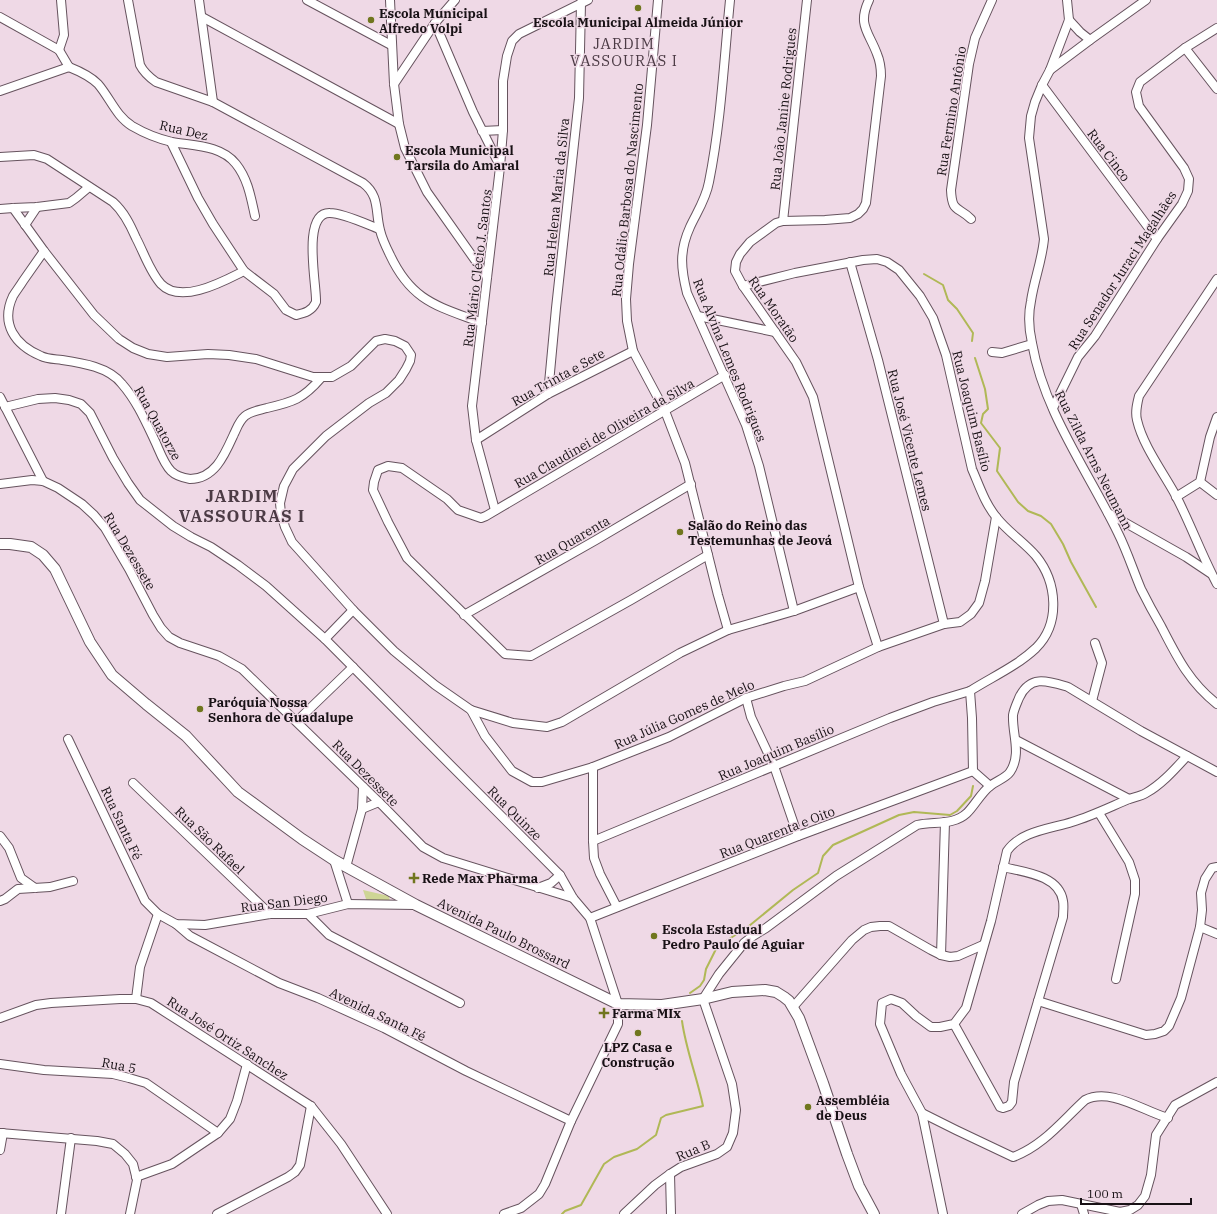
<svg xmlns="http://www.w3.org/2000/svg" width="1217" height="1214" font-family="'IBM Plex Serif',serif">
<rect width="100%" height="100%" fill="#efd9e6"/>
<!-- green -->
<polygon fill="#ced595" points="363,890 389,896 390,902 367,902"/>
<g fill="none" stroke-linecap="round" stroke-linejoin="round">
<!-- stream -->
<g stroke="#b0b856" stroke-width="2">
<polyline points="924,274 943,285 948,300 957,309 973,333 972,341"/>
<polyline points="975,358 985,389 988,409 983,414 981,423 1000,448 997,471 1018,502 1028,511 1041,516 1051,524 1063,544 1071,562 1096,607"/>
<polyline points="690,993 700,986 704,980 706,969 717,947 749,926 793,890 818,873 823,856 833,845 899,815 914,812 950,815 957,811 971,796 973,786"/>
<path d="M562,1214l3,-3 16,-6 23,-41 10,-7 23,-8 19,-14 5,-17 5,-3 37,-9c-6,-29 -17,-56 -21,-85"/>
</g>
<defs>
<g id="minor">
<path d="M128,0l12,65c4,8 9,12 16,17l57,20 150,81c17,13 12,28 17,47 2,9 6,17 10,25 22,47 48,51 92,68"/>
<polyline points="199,0 213,102"/>
<polyline points="307,0 391,45"/>
<polyline points="390,0 394,84 399,124 405,148 427,192 487,277"/>
<polyline points="658,0 647,125 629,264 626,299 627,321 633,351 665,411 685,463 718,595 728,630"/>
<path d="M730,0c-6,61 -9,122 -21,182 -3,17 -12,30 -19,45 -11,24 -9,42 -3,66l59,132 13,41 35,145"/>
<path d="M869,0c-12,25 0,32 8,54 3,7 4,15 4,22l-15,127 -3,6 -5,5 -8,4 -25,2 -42,1 -7,2 -26,19 -10,12 -4,8 -1,9 8,15 53,76 17,35 46,190 19,60"/>
<path d="M1067,0l2,20 -19,50 -8,15 -7,17 -4,14 -2,22 15,101c-2,22 -10,41 -13,62 -3,14 -2,29 1,42 12,69 56,128 86,190 9,18 15,37 23,56 6,12 13,25 20,37 16,31 28,56 56,78"/>
<polyline points="0,17 59,50 69,67"/>
<polyline points="202,17 399,124"/>
<polyline points="1069,20 1080,32 1090,40"/>
<polyline points="435,23 473,112 500,166"/>
<polyline points="1185,48 1217,89"/>
<polyline points="59,50 64,35 61,0"/>
<path d="M69,67c10,4 21,9 29,17 12,14 18,32 34,42 12,7 27,13 40,16 22,4 49,3 64,22 12,15 15,34 19,52"/>
<polyline points="1050,70 1090,40 1146,0"/>
<polyline points="394,84 435,23 455,0"/>
<polyline points="1042,85 1157,239"/>
<polyline points="0,91 69,67"/>
<polyline points="482,131 503,130"/>
<path d="M171,142l27,56 15,26 31,47 30,23 12,16 10,5c9,-2 16,-4 20,-13 1,-16 -15,-90 14,-89 13,0 36,11 49,16"/>
<path d="M0,157l34,-2 13,4 66,43c11,10 17,22 23,36 8,15 14,34 25,46 20,21 63,-3 83,-13"/>
<polyline points="13,208 44,251 94,315 119,339 133,348 148,354 167,357 208,354 229,355 256,359 313,377 332,377 351,366 376,341 385,339 395,341 405,346 411,355 410,361 406,369 399,380 386,393 369,403 326,436 293,469 284,486 280,503 281,514 285,527 292,542 353,610 394,651 435,685 471,710 485,736 512,771 532,782 542,782 593,767 669,737 746,698 784,686 805,681 878,647 944,624 960,622 971,614 979,603 985,581 996,517"/>
<polyline points="0,209 13,208 37,207 69,203 76,198 89,187"/>
<path d="M971,219c-13,-13 -19,-6 -20,-29l18,-126 6,-26 17,-38"/>
<polyline points="783,221 807,0"/>
<polyline points="25,225 37,207"/>
<path d="M44,251c-7,10 -14,20 -21,30 -3,5 -7,10 -10,15 -13,28 2,49 28,60 6,3 14,3 21,4 20,3 47,7 60,24 14,16 23,36 32,55 5,10 9,24 17,32 5,5 13,7 19,8 25,0 35,-25 44,-45 3,-6 5,-13 11,-18 6,-5 15,-6 22,-8 26,-6 36,-9 54,-30"/>
<polyline points="850,262 878,360 944,624"/>
<path d="M1217,279l-78,117c-2,8 -4,16 -2,24 6,26 26,52 39,76 15,29 26,60 41,88"/>
<path d="M743,286l52,-13 68,-13 14,-1 10,3 12,8 21,26 13,22 13,37 26,114c7,16 13,35 25,49 11,14 27,24 39,38 21,26 25,67 0,92 -19,18 -44,29 -66,43l2,27 1,53"/>
<polyline points="698,316 775,332"/>
<polyline points="992,352 1002,353 1032,344"/>
<polyline points="548,394 556,308 579,98 581,3"/>
<polyline points="0,397 43,481"/>
<polyline points="5,407 38,399 55,398 69,400 81,404 90,413 113,458 128,483 140,500 173,526 191,537 211,547 238,565 266,586 325,639 560,875 573,898 590,918 618,1004 618,1024 571,1121 545,1184 539,1194 521,1208 504,1214"/>
<polyline points="1053,408 1078,357 1095,336 1157,239 1182,204 1188,191 1189,179 1184,168 1139,106 1136,92 1140,82 1185,48 1217,28"/>
<polyline points="476,440 548,394 633,351"/>
<polyline points="1200,482 1217,495"/>
<polyline points="0,484 32,480 43,481 58,488 82,504 94,515 105,528 129,569 153,615 161,628 169,637 180,643 219,656 242,669 384,807 423,847 443,858 573,898"/>
<polyline points="1176,497 1200,482 1210,437 1217,417"/>
<polyline points="495,510 476,440 472,406 500,167 503,130 503,81 507,56 512,41 519,34 588,0"/>
<polyline points="1108,513 1186,557 1210,573"/>
<polyline points="708,555 631,600 531,656 505,654 407,558 388,522 373,490 374,482 378,470 388,466 402,468 447,499 458,510 481,518 486,516 725,375"/>
<polyline points="464,615 596,540 691,484"/>
<polyline points="325,639 353,610"/>
<polyline points="746,698 751,717 774,766 798,836"/>
<polyline points="1092,701 1102,663 1095,643"/>
<polyline points="471,710 513,723 547,727 562,722 680,653 728,630 794,611 859,587"/>
<polyline points="297,721 353,667"/>
<polyline points="68,739 145,901 158,914 176,924 205,925 270,914 308,914 348,904 415,905"/>
<polyline points="1016,740 1129,799"/>
<polyline points="593,767 593,841 594,858 600,874 617,907"/>
<polyline points="973,771 990,786"/>
<polyline points="133,783 270,914"/>
<polyline points="362,809 379,802"/>
<polyline points="1099,813 1129,862 1135,880 1135,894 1116,979"/>
<polyline points="0,836 9,848 21,878 35,888"/>
<polyline points="593,841 890,718 933,702 970,691"/>
<polyline points="334,860 348,904"/>
<polyline points="346,867 362,809 363,787"/>
<polyline points="538,888 551,883 560,875"/>
<polyline points="0,901 5,899 18,889 50,887 73,881"/>
<polyline points="308,914 329,935 460,1003"/>
<polyline points="590,918 798,836 973,771"/>
<polyline points="176,924 190,936 279,983 318,998 384,1028 466,1071 571,1121"/>
<polyline points="1200,927 1217,934"/>
<polyline points="941,955 945,822"/>
<polyline points="136,999 140,967 158,914"/>
<polyline points="1038,1001 1146,1035 1155,1034 1164,1031 1169,1026 1181,998 1200,927 1202,910 1201,893 1205,879 1212,868 1217,867"/>
<polyline points="793,1007 852,940 864,930 871,927 880,926 889,926 931,950 941,955 950,957 958,956 983,945"/>
<polyline points="0,1018 36,1005 51,1003 120,999 136,999 151,1003 311,1106 341,1144 387,1214"/>
<path d="M954,1024l46,83 3,1 6,-2 3,-4 2,-20 49,-165c0,-5 1,-11 0,-16 -4,-26 -39,-29 -60,-34"/>
<polyline points="0,1064 44,1070 113,1074 129,1078 146,1083 218,1133"/>
<path d="M922,1113l34,17 57,27c30,-11 49,-36 72,-57 25,-13 58,11 83,18"/>
<polyline points="0,1133 97,1141 113,1144 125,1154 133,1164 137,1180 130,1214"/>
<polyline points="0,1150 3,1133"/>
<polyline points="670,1174 671,1214"/>
<polyline points="136,1177 172,1164 218,1133 230,1119 237,1101 247,1064"/>
<polyline points="1081,1204 1084,1214"/>
<polyline points="61,1214 71,1138"/>
<polyline points="217,1214 288,1177 295,1172 300,1165 311,1106"/>
<path d="M624,1214l31,-29 15,-11 11,-7 36,-13 10,-7 6,-14 3,-23 -4,-26 -29,-85 16,-25 25,-31 9,-7 13,-8 70,-52 81,-51c17,-4 36,1 50,-12 8,-8 14,-20 23,-27 6,-5 16,-8 20,-14 12,-18 2,-38 3,-57 1,-6 4,-12 6,-17 11,-24 29,-17 49,-11l73,44 76,41"/>
<path d="M943,1214l-21,-101 -21,-39 -21,-50 2,-21 9,-4 11,4 14,13 15,11h9l14,-3 12,-16 25,-87 16,-70c14,-20 43,-22 65,-29 20,-6 38,-15 57,-23 6,-2 12,-3 17,-6 16,-9 29,-24 41,-37"/>
<polyline points="1022,1214 1038,1205 1048,1201 1062,1200 1120,1212 1130,1210 1138,1205 1145,1196 1151,1175 1156,1135 1175,1105 1217,1082"/>
</g>
<polyline id="major" points="0,544 10,544 31,547 43,555 55,569 90,642 112,675 146,704 186,736 238,792 302,839 334,860 416,905 618,1004 662,1005 703,999 732,992 765,990 776,992 784,997 789,1001 799,1018 823,1083 847,1154 859,1186 874,1214"/>
</defs>
<!-- minor casing -->
<use href="#minor" stroke="#66535e" stroke-width="10"/>
<!-- major casing -->
<use href="#major" stroke="#66535e" stroke-width="12"/>
<!-- minor -->
<use href="#minor" stroke="#fff" stroke-width="8"/>
<!-- major -->
<use href="#major" stroke="#fff" stroke-width="10"/>
</g>
<!-- markers -->
<g fill="#70761e" stroke="#efd9e6" stroke-width="1.5">
<circle cx="638" cy="8" r="4"/>
<circle cx="371" cy="20" r="4"/>
<circle cx="397" cy="157" r="4"/>
<circle cx="680" cy="532" r="4"/>
<circle cx="200" cy="709" r="4"/>
<path d="M412 872h4v4h4v4h-4v4h-4v-4h-4v-4h4z"/>
<circle cx="654" cy="936" r="4"/>
<path d="M602 1007h4v4h4v4h-4v4h-4v-4h-4v-4h4z"/>
<circle cx="638" cy="1033" r="4"/>
<circle cx="808" cy="1107" r="4"/>
</g>
<g text-anchor="middle" stroke-width="3" stroke-linejoin="round" paint-order="stroke">
<!-- poi labels -->
<g font-size="13" font-weight="bold" fill="#181115" stroke="#efd9e6" text-anchor="start">
<text x="379" y="18">Escola Municipal<tspan x="379" dy="15">Alfredo Volpi</tspan></text>
<text x="638" y="27" text-anchor="middle">Escola Municipal Almeida Júnior</text>
<text x="405" y="155">Escola Municipal<tspan x="405" dy="15">Tarsila do Amaral</tspan></text>
<text x="688" y="530">Salão do Reino das<tspan x="688" dy="15">Testemunhas de Jeová</tspan></text>
<text x="208" y="707">Paróquia Nossa<tspan x="208" dy="15">Senhora de Guadalupe</tspan></text>
<text x="422" y="883">Rede Max Pharma</text>
<text x="662" y="934">Escola Estadual<tspan x="662" dy="15">Pedro Paulo de Aguiar</tspan></text>
<text x="612" y="1018">Farma MIx</text>
<text x="638" y="1052" text-anchor="middle">LPZ Casa e<tspan x="638" dy="15">Construção</tspan></text>
<text x="816" y="1105">Assembléia<tspan x="816" dy="15">de Deus</tspan></text>
</g>
<!-- street labels -->
<g font-size="13" fill="#181115" stroke="#efd9e6">
<text transform="translate(783 109) rotate(-84)" y="5">Rua João Janine Rodrigues</text>
<text transform="translate(951 111) rotate(-81)" y="5">Rua Fermino Antônio</text>
<text transform="translate(184 130) rotate(13)" y="5">Rua Dez</text>
<text transform="translate(1109 155) rotate(53)" y="5">Rua Cinco</text>
<text transform="translate(627 190) rotate(-84)" y="5">Rua Odálio Barbosa do Nascimento</text>
<text transform="translate(556 197) rotate(-84)" y="5">Rua Helena Maria da Silva</text>
<text transform="translate(477 268) rotate(-83)" y="5">Rua Mário Clécio J. Santos</text>
<text transform="translate(1122 270) rotate(-57)" y="5">Rua Senador Juraci Magalhães</text>
<text transform="translate(774 309) rotate(55)" y="5">Rua Moratão</text>
<text transform="translate(730 360) rotate(68)" y="5">Rua Alvina Lemes Rodrigues</text>
<text transform="translate(558 377) rotate(-29)" y="5">Rua Trinta e Sete</text>
<text transform="translate(972 411) rotate(76)" y="5">Rua Joaquim Basílio</text>
<text transform="translate(158 423) rotate(61)" y="5">Rua Quatorze</text>
<text transform="translate(604 433) rotate(-30)" y="5">Rua Claudinei de Oliveira da Silva</text>
<text transform="translate(910 440) rotate(76)" y="5">Rua José Vicente Lemes</text>
<text transform="translate(1094 460) rotate(63)" y="5">Rua Zilda Arns Neumann</text>
<text transform="translate(572 540) rotate(-30)" y="5">Rua Quarenta</text>
<text transform="translate(130 551) rotate(59)" y="5">Rua Dezessete</text>
<text transform="translate(684 714) rotate(-24)" y="5">Rua Júlia Gomes de Melo</text>
<text transform="translate(776 752) rotate(-23)" y="5">Rua Joaquim Basílio</text>
<text transform="translate(366 773) rotate(45)" y="5">Rua Dezessete</text>
<text transform="translate(515 813) rotate(45)" y="5">Rua Quinze</text>
<text transform="translate(122 823) rotate(65)" y="5">Rua Santa Fé</text>
<text transform="translate(777 832) rotate(-21)" y="5">Rua Quarenta e Oito</text>
<text transform="translate(210 840) rotate(44)" y="5">Rua São Rafael</text>
<text transform="translate(284 902) rotate(-7)" y="5">Rua San Diego</text>
<text transform="translate(504 933) rotate(26)" y="5">Avenida Paulo Brossard</text>
<text transform="translate(378 1014) rotate(26)" y="5">Avenida Santa Fé</text>
<text transform="translate(228 1038) rotate(33)" y="5">Rua José Ortiz Sanchez</text>
<text transform="translate(119 1065) rotate(11)" y="5">Rua 5</text>
<text transform="translate(693 1150) rotate(-23)" y="5">Rua B</text>
</g>
<!-- quarter labels -->
<g font-size="15" letter-spacing="1" fill="#4c3b45" stroke="#efd9e6">
<text x="624" y="49">JARDIM<tspan x="624" dy="17">VASSOURAS I</tspan></text>
</g>
<!-- district labels -->
<g font-size="17" font-weight="bold" letter-spacing="1" fill="#4c3b45" stroke="#efd9e6">
<text x="242" y="502">JARDIM<tspan x="242" dy="20">VASSOURAS I</tspan></text>
</g>
</g>
<!-- scale -->
<path d="M1081 1198v6h110v-6" fill="none" stroke="#181115" stroke-width="2"/>
<text x="1087" y="1198" font-size="12" fill="#181115" stroke="#efd9e6" stroke-width="3" paint-order="stroke">100 m</text>
</svg>
